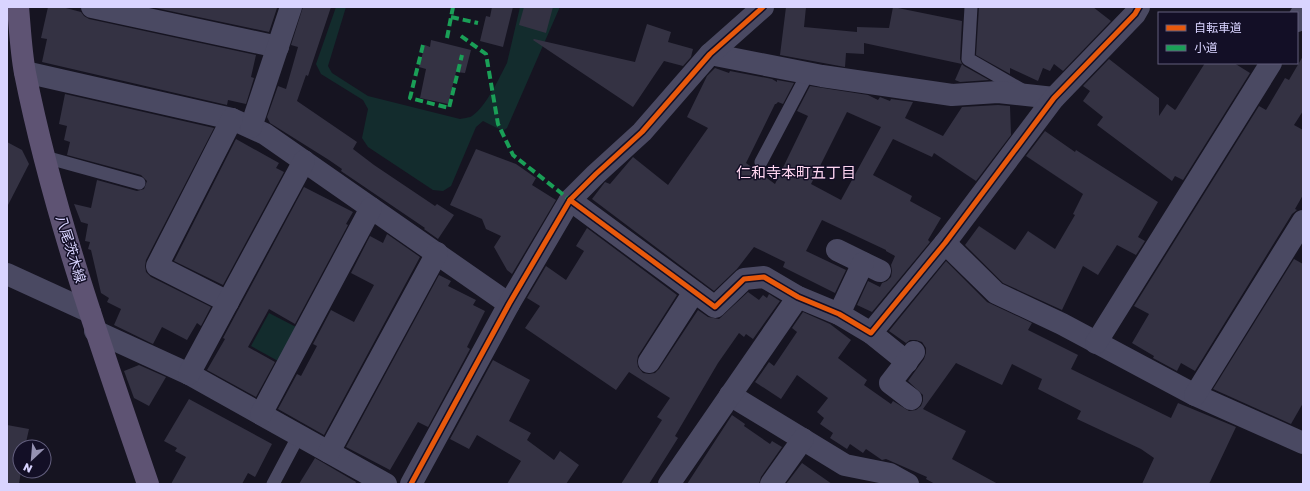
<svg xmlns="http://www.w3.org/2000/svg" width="1310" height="491" font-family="'Golos Text','Noto Sans JP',sans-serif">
<rect width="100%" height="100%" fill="#161421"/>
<!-- green -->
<g fill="#132c2d">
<path d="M336,7h10l-18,59 4,7 36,23 92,23c3,-1 9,-1 12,-3 14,-9 27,-38 35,-53l13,-56h39v2l-52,119 -4,3 -20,-10 -7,6 -25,59 -8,5 -10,-1 -65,-43 -6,-9 6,-29 -5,-9 -42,-26 -5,-10z"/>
<polygon points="269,313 296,327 278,361 251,346"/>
</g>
<!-- building -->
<g fill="#343243" fill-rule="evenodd">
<polygon points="48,7 62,7 81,12 84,16 89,19 256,55 251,77 254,78 246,104 228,100 227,105 42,62 47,39 41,38"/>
<polygon points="151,7 272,7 277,8 269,32"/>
<polygon points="303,7 331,7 308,76 306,75 297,101 357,142 353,149 374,165 435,206 437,204 454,215 438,239 424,229 425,228 341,171 342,169 329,160 270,123 267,117 278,86 286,89 298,47 291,45"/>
<polygon points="492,7 513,7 503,47 480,41 486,16 490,17"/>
<polygon points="524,7 553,7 546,33 519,25"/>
<polygon points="786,7 806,7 804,27 857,32 857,27 889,28 893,7 962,21 960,59 962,64 864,43 864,54 846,53 845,67 780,55"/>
<polygon points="979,7 1093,7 1111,21 1063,71 1054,64 1050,71 1043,68 1038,81 1010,68 1010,74 976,55"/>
<polygon points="647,24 671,32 668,42 693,49 691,57 683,66 664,61 633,107 533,40 534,39 635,62"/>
<polygon points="431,40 471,50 465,73 456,72 448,104 420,98 426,69 419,67 425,45 430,47"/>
<polygon points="1303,56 1303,111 1294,125 1303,130 1303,195 1295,209 1297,210 1292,214 1195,371 1181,363 1177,371 1153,358 1154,356 1132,343 1149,314 1134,306 1259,106 1266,110 1285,78 1289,80"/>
<polygon points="1109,59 1159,98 1159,116 1167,104 1175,110 1176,109 1205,63 1234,63 1250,73 1183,180 1175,176 1172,181 1097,125 1103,117 1083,101 1090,91 1083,86"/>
<polygon points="962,64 964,66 989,80 960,82 955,80"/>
<path d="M715,68l14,5 1,-2 42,8 5,3v-2l17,3 -11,21 -5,-2 -2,2h-1l-29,59 29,21 33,-68 -11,-5 13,-25 58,9 10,5 2,-3 10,4 1,-2 22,3 -8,16 38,18 19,-29 36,-2 12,1 1,29 -35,46 -42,-28 -2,4 -39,-18 -20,36 39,21 -2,5 31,17 -13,22 2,2 -58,70 -15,-7 11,-24 12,6 2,-4 5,-2 4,-4 1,-6 -1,-6 4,-9 -9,-5v-1l-64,-30 -16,31 40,19 -11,23 -52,-26 2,-5 -31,-15 -17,22 -23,22 -122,-92 13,-17 5,2 23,-27 35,28 40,-57 -21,-11 20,-41zM847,112l34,15 -40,73 -30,-16z"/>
<polygon points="65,94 214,128 146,260 145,266 146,272 151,277 211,307 201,326 197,323 187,340 162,327 153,344 114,325 121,309 107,302 109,298 101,293 91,250 88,249 90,242 85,241 88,224 81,222 74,204 91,208 97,180 137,191 144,189 147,181 141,175 67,155 70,142 64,140 67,126 59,124"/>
<polygon points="1045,131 1075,152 1076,150 1158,202 1138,237 1145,241 1136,255 1117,245 1098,275 1083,266 1062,310 1003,283 965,245 979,226 1015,250 1028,231 1055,249 1075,215 1073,214 1083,194 1026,156"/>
<polygon points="236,139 279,163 276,168 284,172 223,285 174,261"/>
<polygon points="7,142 22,150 29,164 7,207"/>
<polygon points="476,149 516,164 536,178 532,185 556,200 512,274 507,270 494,247 501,236 486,229 482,219 450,205"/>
<polygon points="304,187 353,212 346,224 348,225 295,324 269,309 248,347 275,362 256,397 207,370 225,339 223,338"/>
<polygon points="587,228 677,295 638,356 637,361 638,367 643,373 649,374 655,373 659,369 698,310 708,317 719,319 748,292 759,300 763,295 767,298 769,294 780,301 753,339 746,334 744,337 739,333 718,363 675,436 678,438 649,484 621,484 662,420 657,417 670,398 629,372 616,390 525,328 540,306 527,298 546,266 566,280 584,251 576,246"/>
<polygon points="387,234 420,257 324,435 278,409 297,374 301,376 317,346 313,344 331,310 354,322 374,285 351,273 370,236 383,243"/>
<polygon points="1294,259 1303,264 1303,403 1291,424 1213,389"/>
<polygon points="946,261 987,302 1032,323 1028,330 1078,355 1071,369 1171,418 1178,403 1236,427 1209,484 1142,484 1154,458 1141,449 1077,419 1081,411 1038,389 1042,379 1012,364 1002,385 956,363 923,409 966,431 952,459 998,484 935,484 926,479 927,477 886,459 882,460 866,449 863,453 850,444 847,449 830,438 833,433 820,424 824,418 817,412 828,398 797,375 781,399 755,382 769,362 774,366 797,332 792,328 803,312 830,324 851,340 838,358 867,380 864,385 891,404 893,401 909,411 916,410 921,406 923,401 923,395 908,381 924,359 926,353 926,348 922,342 916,340 910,340 906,343 889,331"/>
<polygon points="439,275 451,281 448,286 476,300 473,305 485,311 467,347 470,349 428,427 418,422 390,470 346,447"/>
<polygon points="493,360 530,380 509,421 531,433 527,440 554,460 560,451 579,465 566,484 507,484 521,461 477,435 469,449 450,439"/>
<polygon points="139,365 166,377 149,406 134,398 124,371"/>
<polygon points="189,399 272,444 255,477 248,473 242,484 171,484 186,457 175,451 177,448 164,441"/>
<polygon points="732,415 745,424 744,426 770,444 772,441 782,447 761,477 759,484 687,484"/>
<polygon points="7,425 29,429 25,447 20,447 21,471 19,484 7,484"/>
<polygon points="315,458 356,482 355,484 299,484"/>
<polygon points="802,463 832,484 786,484"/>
</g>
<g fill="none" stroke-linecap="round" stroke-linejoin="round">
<!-- lane -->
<g stroke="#4a4962" stroke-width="13">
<polyline points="971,7 968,59 1022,90"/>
<polyline points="45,157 139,183"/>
<polyline points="761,162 808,73"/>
<polyline points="273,484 299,435"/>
</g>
<!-- street -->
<g stroke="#4a4962" stroke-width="22">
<polyline points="92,7 278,47"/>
<polyline points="1297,21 1303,11"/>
<polyline points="710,54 822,76 952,95 998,92 1054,98"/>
<polyline points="25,72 232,119 265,134 509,304"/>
<polyline points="251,127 291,7"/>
<polyline points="570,200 715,307 744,279 764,277 798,297 839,314 871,333 945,243 1054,98 1135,14 1139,7"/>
<polyline points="945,243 996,293 1062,324 1195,395 1303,443"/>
<polyline points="837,250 880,271"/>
<polyline points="7,274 90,312"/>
<polyline points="228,302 157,266 232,119"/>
<polyline points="839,314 863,263"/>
<polyline points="95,331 189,374 386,484"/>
<polyline points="871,333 907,362"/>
<polyline points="1096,343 1271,63"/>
<polyline points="649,362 694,292"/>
<polyline points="189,374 304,161"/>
<polyline points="730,395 845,465 890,474 908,484"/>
<polyline points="1195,395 1303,221"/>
<polyline points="911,399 890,383 914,352"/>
<polyline points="261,414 371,208"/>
<polyline points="329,452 437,253"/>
<polyline points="411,484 509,304 570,200 596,174 642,132 710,54 763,7"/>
<polyline points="669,484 798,297"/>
<polyline points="771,484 803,439"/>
</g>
<!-- primary -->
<path stroke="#5e5373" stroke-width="22" d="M18,7c2,22 3,45 7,66 28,140 77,276 123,411"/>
<!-- quiet -->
<g stroke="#1a9f57" stroke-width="4" stroke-dasharray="8 4" stroke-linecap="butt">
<polyline points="451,17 478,23"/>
<polyline points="461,36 486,54 498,124 513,155 570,200"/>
<polyline points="447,38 453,7"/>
<polyline points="423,45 410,98 449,108 462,55"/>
</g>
<defs>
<g id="cycleway">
<polyline points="570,200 715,307 744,279 764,277 798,297 839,314 871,333 945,243 1054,98 1135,14 1139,7"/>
<polyline points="411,484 509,304 570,200 596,174 642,132 710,54 763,7"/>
</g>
</defs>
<!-- cycleway casing -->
<use href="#cycleway" stroke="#130f26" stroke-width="8"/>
<!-- cycleway -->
<use href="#cycleway" stroke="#e8590c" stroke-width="5"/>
</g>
<g text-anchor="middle" stroke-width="3" stroke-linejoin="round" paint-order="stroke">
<!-- street labels -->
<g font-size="14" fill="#d9d4ff" stroke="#130f26">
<text transform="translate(71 249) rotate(73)" y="5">八尾茨木線</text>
</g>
<!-- neighbourhood labels -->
<g font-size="15" fill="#ffd6f0" stroke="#130f26">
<text x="796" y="178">仁和寺本町五丁目</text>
</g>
</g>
<!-- border -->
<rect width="1310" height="491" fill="none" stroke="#d9d4ff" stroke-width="16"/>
<!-- legend -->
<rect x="1158" y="12" width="140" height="52" fill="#130f26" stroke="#625e7d"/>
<rect x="1166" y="25" width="20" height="6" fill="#e8590c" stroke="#625e7d"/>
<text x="1194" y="32" font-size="12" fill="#d9d4ff">自転車道</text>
<rect x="1166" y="45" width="20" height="6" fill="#1a9f57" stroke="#625e7d"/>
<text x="1194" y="52" font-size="12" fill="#d9d4ff">小道</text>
<!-- north arrow -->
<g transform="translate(32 459) rotate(206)"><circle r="19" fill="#130f26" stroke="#625e7d"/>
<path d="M0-3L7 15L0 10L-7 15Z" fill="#9591b1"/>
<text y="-6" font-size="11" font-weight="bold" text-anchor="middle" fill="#d9d4ff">N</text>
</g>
</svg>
